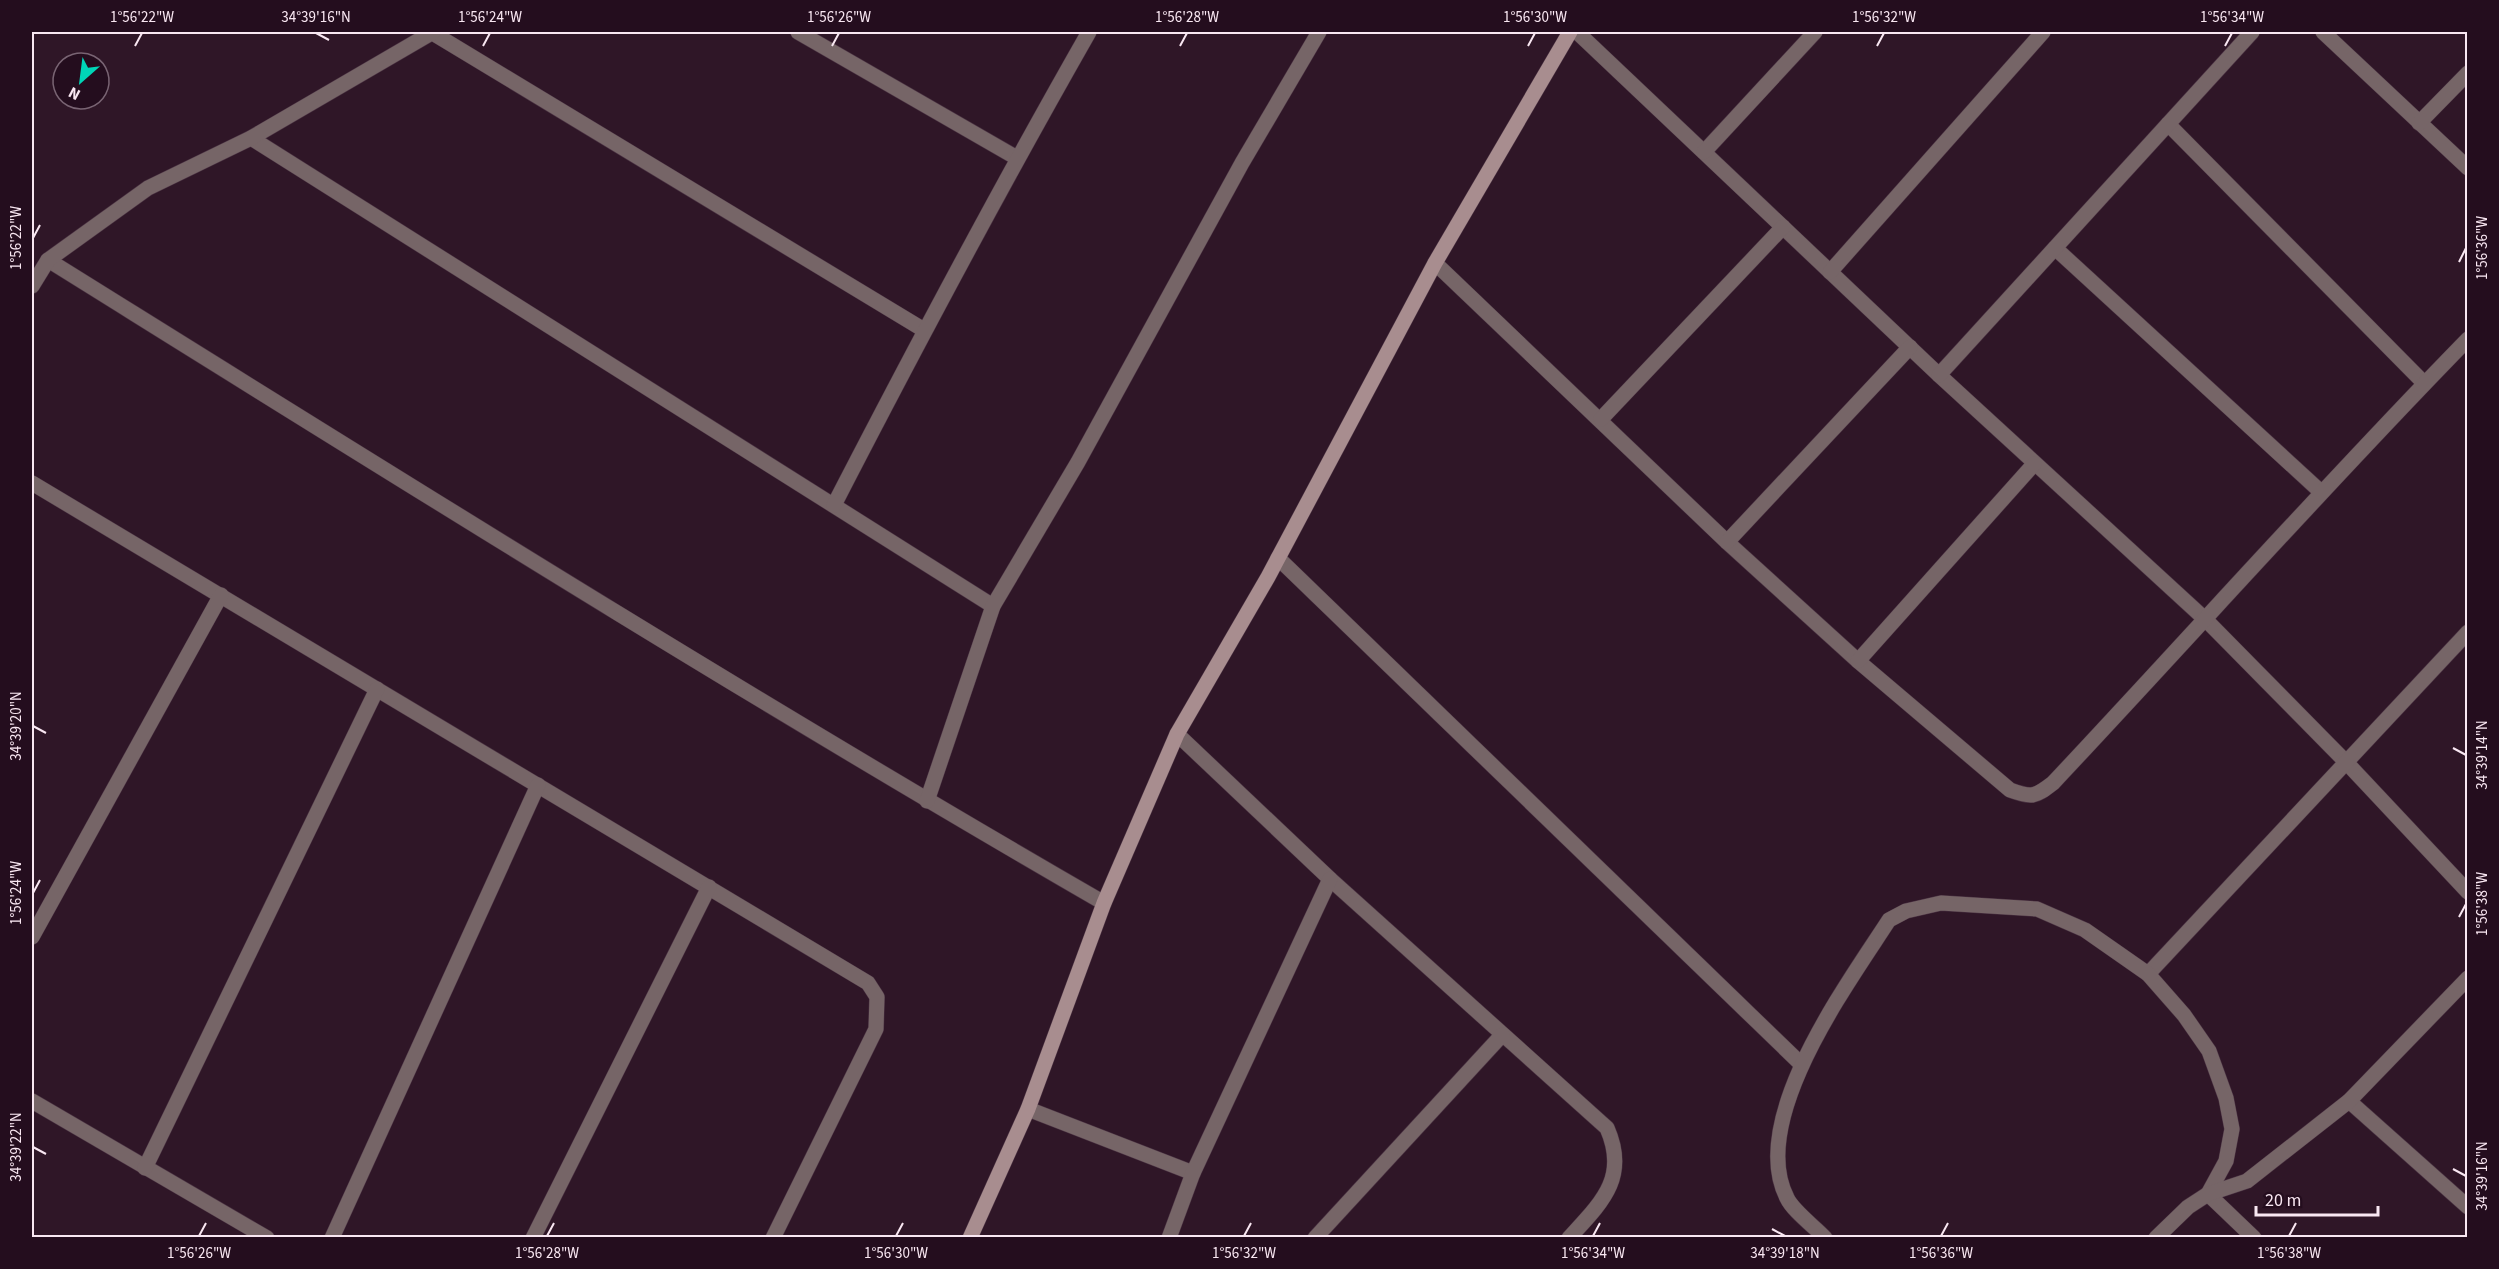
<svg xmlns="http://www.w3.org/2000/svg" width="2499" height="1269" font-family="'Source Sans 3',sans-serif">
<rect width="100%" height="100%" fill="#2f1627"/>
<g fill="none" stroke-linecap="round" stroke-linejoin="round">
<defs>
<g id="street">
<polyline points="431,32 924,330"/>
<polyline points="798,32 1017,158"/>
<polyline points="1577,32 1939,375 2206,620 2346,762 2468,892"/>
<polyline points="2323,32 2468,168"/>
<polyline points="2419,123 2468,73"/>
<polyline points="2168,124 2424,383"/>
<polyline points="251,138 993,606"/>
<polyline points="1704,152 1815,32"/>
<polyline points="2055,248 2321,492"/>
<path d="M48,260c350,218 699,437 1056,643"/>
<path d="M1435,263l292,279 131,119 152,129c22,8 25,7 43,-7 139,-148 273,-299 415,-444"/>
<polyline points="1830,272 2043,32"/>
<polyline points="32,286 48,260 148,188 251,138 433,32"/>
<polyline points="1939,375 2252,32"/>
<polyline points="1601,419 1783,227"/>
<polyline points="32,483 868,983 877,997 876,1029 773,1238"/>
<path d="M834,505c82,-159 166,-317 255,-473"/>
<polyline points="1727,542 1910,347"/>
<polyline points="1278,558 1801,1064"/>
<polyline points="1858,661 2034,464"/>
<path d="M1177,734l153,145 277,249c22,50 -6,75 -38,110"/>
<polyline points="927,801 993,606 1078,462 1242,163 1319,32"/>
<polyline points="32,937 221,595"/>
<polyline points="2148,974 2468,632"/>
<polyline points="32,1101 267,1238"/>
<polyline points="2349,1101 2468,1207"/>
<polyline points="1028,1109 1193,1173"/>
<polyline points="145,1168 377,689"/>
<polyline points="332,1238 538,785"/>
<polyline points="533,1238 709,887"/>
<polyline points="1169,1238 1193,1173 1330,879"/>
<polyline points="1315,1238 1502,1035"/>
<path d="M1825,1238c-10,-11 -32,-27 -38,-40 -40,-78 60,-213 102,-278l17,-9 35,-8 96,6 48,21 63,44 36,41 25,36 17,47 6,31 -6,32 -18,33 46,44"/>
<polyline points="2156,1238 2188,1207 2208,1194 2247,1181 2349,1101 2468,978"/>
</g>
<polyline id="secondary" points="970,1238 1028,1109 1104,903 1177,734 1268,577 1435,263 1570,32"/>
</defs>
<!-- street casing -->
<use href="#street" stroke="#4b3343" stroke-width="16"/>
<!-- secondary casing -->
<use href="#secondary" stroke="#4b3343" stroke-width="16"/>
<!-- street -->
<use href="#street" stroke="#766567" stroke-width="15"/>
<!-- secondary -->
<use href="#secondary" stroke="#a88d8f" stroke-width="15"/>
</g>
<!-- ticks -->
<path fill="none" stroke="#f9e7f2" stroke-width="2" d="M316,33l13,7M135,46l7,-13M483,46l7,-13M832,46l7,-13M1180,46l7,-13M1528,46l7,-13M1877,46l7,-13M2225,46l7,-13M33,238l7,-13M2459,262l7,-14M33,726l13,7M2453,748l13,7M33,893l7,-13M2459,917l7,-13M33,1147l13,7M2453,1169l13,7M1772,1229l13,7M199,1236l7,-13M547,1236l7,-13M896,1236l7,-13M1244,1236l7,-13M1593,1236l7,-13M1941,1236l7,-13M2289,1236l7,-13"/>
<!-- border -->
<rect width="2499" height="1269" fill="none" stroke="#240d1e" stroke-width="66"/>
<!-- north arrow -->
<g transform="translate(81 81) rotate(208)"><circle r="28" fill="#240d1e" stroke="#796473" stroke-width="1.5"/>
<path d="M0-4.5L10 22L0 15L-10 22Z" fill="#00d5b7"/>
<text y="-9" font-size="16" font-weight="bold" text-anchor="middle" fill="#f9e7f2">N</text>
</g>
<!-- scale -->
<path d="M2256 1206v9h122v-9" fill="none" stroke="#f9e7f2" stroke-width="3"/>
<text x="2265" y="1206" font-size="18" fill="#f9e7f2" stroke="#240d1e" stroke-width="4.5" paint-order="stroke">20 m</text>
<rect x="33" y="33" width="2433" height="1203" fill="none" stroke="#f9e7f2" stroke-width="2"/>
<g font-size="15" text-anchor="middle" fill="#f9e7f2">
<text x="142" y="22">1°56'22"W</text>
<text x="316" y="22">34°39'16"N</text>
<text x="490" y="22">1°56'24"W</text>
<text x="839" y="22">1°56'26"W</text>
<text x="1187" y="22">1°56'28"W</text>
<text x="1535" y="22">1°56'30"W</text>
<text x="1884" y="22">1°56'32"W</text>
<text x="2232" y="22">1°56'34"W</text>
<text transform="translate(16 238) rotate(-90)" y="5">1°56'22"W</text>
<text transform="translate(2482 248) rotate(-90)" y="5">1°56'36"W</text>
<text transform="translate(16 726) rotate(-90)" y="5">34°39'20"N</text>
<text transform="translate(2482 755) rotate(-90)" y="5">34°39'14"N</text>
<text transform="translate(16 893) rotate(-90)" y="5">1°56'24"W</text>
<text transform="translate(2482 904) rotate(-90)" y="5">1°56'38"W</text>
<text transform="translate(16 1147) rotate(-90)" y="5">34°39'22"N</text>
<text transform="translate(2482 1176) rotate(-90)" y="5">34°39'16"N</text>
<text x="199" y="1258">1°56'26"W</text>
<text x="547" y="1258">1°56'28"W</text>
<text x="896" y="1258">1°56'30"W</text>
<text x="1244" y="1258">1°56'32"W</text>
<text x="1593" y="1258">1°56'34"W</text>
<text x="1785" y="1258">34°39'18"N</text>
<text x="1941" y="1258">1°56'36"W</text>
<text x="2289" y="1258">1°56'38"W</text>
</g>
</svg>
